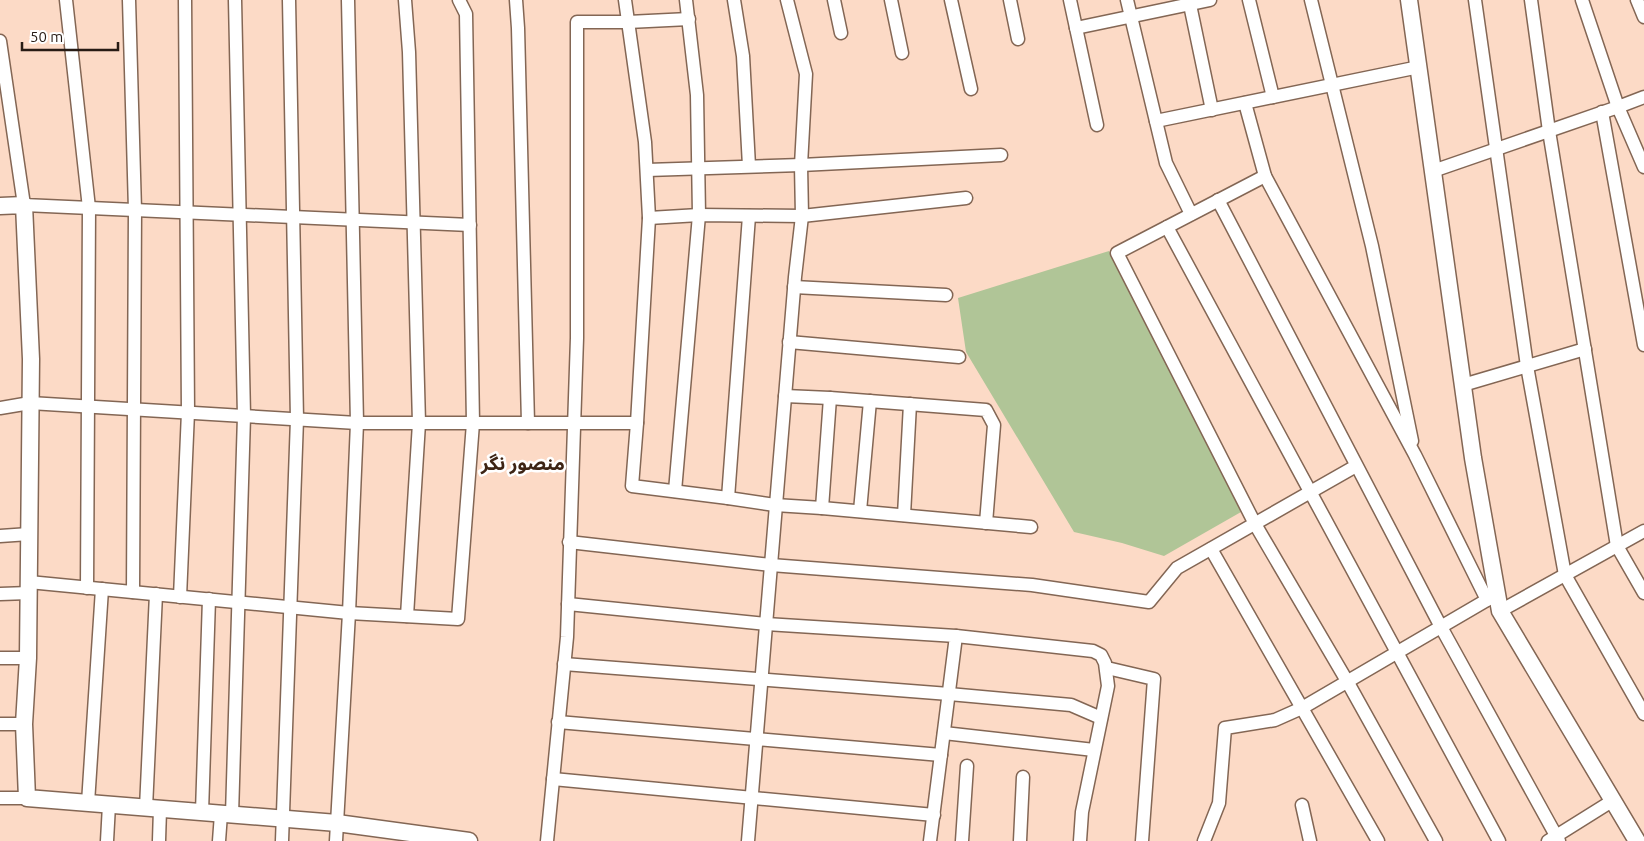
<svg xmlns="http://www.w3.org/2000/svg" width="1644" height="841" font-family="Ubuntu,'Noto Sans Arabic',sans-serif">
<rect width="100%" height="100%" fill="#fcdac6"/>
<!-- green -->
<polygon fill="#b0c597" points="1109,251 1241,512 1164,556 1122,543 1074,532 966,352 958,298"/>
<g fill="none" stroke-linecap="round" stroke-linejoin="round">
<defs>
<g id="minor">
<polyline points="66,0 89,208 87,588"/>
<polyline points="129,0 135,210 133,592"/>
<polyline points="405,0 409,52 419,423 407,616"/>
<polyline points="516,0 518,28 528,423"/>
<polyline points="734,0 743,56 749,166"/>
<polyline points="834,0 841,33"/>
<polyline points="891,0 902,53"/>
<polyline points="951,0 971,89"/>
<polyline points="1010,0 1018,39"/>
<polyline points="1070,0 1097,125"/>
<polyline points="1127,0 1166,163 1191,214"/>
<polyline points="1189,0 1212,110"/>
<polyline points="1249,0 1273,97"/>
<polyline points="1311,0 1372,246 1412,441"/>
<polyline points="1475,0 1527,366 1565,575 1644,714"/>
<polyline points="1531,0 1549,131 1617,546 1644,593"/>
<polyline points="1582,0 1618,107 1644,97"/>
<polyline points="1637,0 1644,17"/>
<polyline points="1076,28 1210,0"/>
<polyline points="0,41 24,205 470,225"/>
<polyline points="1245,103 1265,176 1415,455 1487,600"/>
<polyline points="1602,112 1644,345"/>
<polyline points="1156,121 1419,67"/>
<polyline points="647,170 801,165 1001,155"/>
<polyline points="1433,171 1618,107 1644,167"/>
<polyline points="1265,176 1117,253 1255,524 1347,681 1436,841"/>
<polyline points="1218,200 1441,627 1559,841"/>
<polyline points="649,218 699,215 802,216 966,198"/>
<polyline points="1167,227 1499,841"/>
<polyline points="794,287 946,295"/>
<polyline points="789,342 959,357"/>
<polyline points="1463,385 1585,349"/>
<polyline points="785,396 830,398 986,410 994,425 986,523"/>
<polyline points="0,408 30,403 357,423 637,423 649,218 645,142 625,0"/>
<polyline points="637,423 632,486 728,498 775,505 822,508 1031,527"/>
<polyline points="675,491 699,215 697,95 686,0"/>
<polyline points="728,498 749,216"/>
<polyline points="822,508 830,398"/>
<polyline points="860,511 870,401"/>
<polyline points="904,515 910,404"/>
<polyline points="0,536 29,534"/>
<polyline points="569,542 771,565 1032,585 1149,602 1177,568 1356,466"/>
<polyline points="1211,549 1378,841"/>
<polyline points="29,582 349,613 458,619 473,423 466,14 459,0"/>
<polyline points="0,594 29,593"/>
<polyline points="180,597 188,412 185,0"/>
<polyline points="568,604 766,624 956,636 930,841"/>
<polyline points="1500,611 1644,531"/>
<polyline points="956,636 1093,651 1101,655 1105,663 1108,686 1082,812 1080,841"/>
<polyline points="0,658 28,658"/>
<polyline points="564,664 949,694 1071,705 1101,718"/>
<polyline points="1107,668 1154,679 1142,841"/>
<polyline points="558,722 941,755"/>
<polyline points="0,724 24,724"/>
<polyline points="944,733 1094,750"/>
<polyline points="553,779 934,815"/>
<polyline points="0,798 27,798"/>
<polyline points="88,803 102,589"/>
<polyline points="1302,805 1310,841"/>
<polyline points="146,808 156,594"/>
<polyline points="202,812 209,599"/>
<polyline points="232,815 244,416 235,0"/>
<polyline points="107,841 109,805"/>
<polyline points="159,841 160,809"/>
<polyline points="219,841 221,814"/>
<polyline points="282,841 297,419 289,0"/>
<polyline points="336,841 349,613 357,423 348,0"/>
<polyline points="547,841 567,637 577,338 577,22 628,22 689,19"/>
<polyline points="748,841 795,277 802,216 801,165 806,74 787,0"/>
<polyline points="962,841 967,766"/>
<polyline points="1020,841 1023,777"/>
<polyline points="1204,841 1219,803 1225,728 1275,720 1302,708 1492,597"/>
<polyline points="1548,841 1612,801"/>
</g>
<g id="tertiary">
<polyline points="1409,0 1473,458 1500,611 1637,841"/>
<polyline points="0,206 24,205 31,359 28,658 24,724 27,798 337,823 469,841"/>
</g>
</defs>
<!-- minor casing -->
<use href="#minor" stroke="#836654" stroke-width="15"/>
<!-- tertiary casing -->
<use href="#tertiary" stroke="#836654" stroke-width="19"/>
<!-- minor -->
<use href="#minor" stroke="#fff" stroke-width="12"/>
<!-- tertiary -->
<use href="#tertiary" stroke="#fff" stroke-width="16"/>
</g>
<g text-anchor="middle" stroke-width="5" stroke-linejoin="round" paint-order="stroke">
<!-- district labels -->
<g font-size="19" font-weight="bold" fill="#3d2414" stroke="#fff">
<text x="523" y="470">منصور نگر</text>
</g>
</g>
<!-- scale -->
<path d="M22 42v8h96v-8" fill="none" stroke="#271b14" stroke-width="2.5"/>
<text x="30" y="42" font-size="15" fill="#271b14" stroke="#ffffff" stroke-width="4" paint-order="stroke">50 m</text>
</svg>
